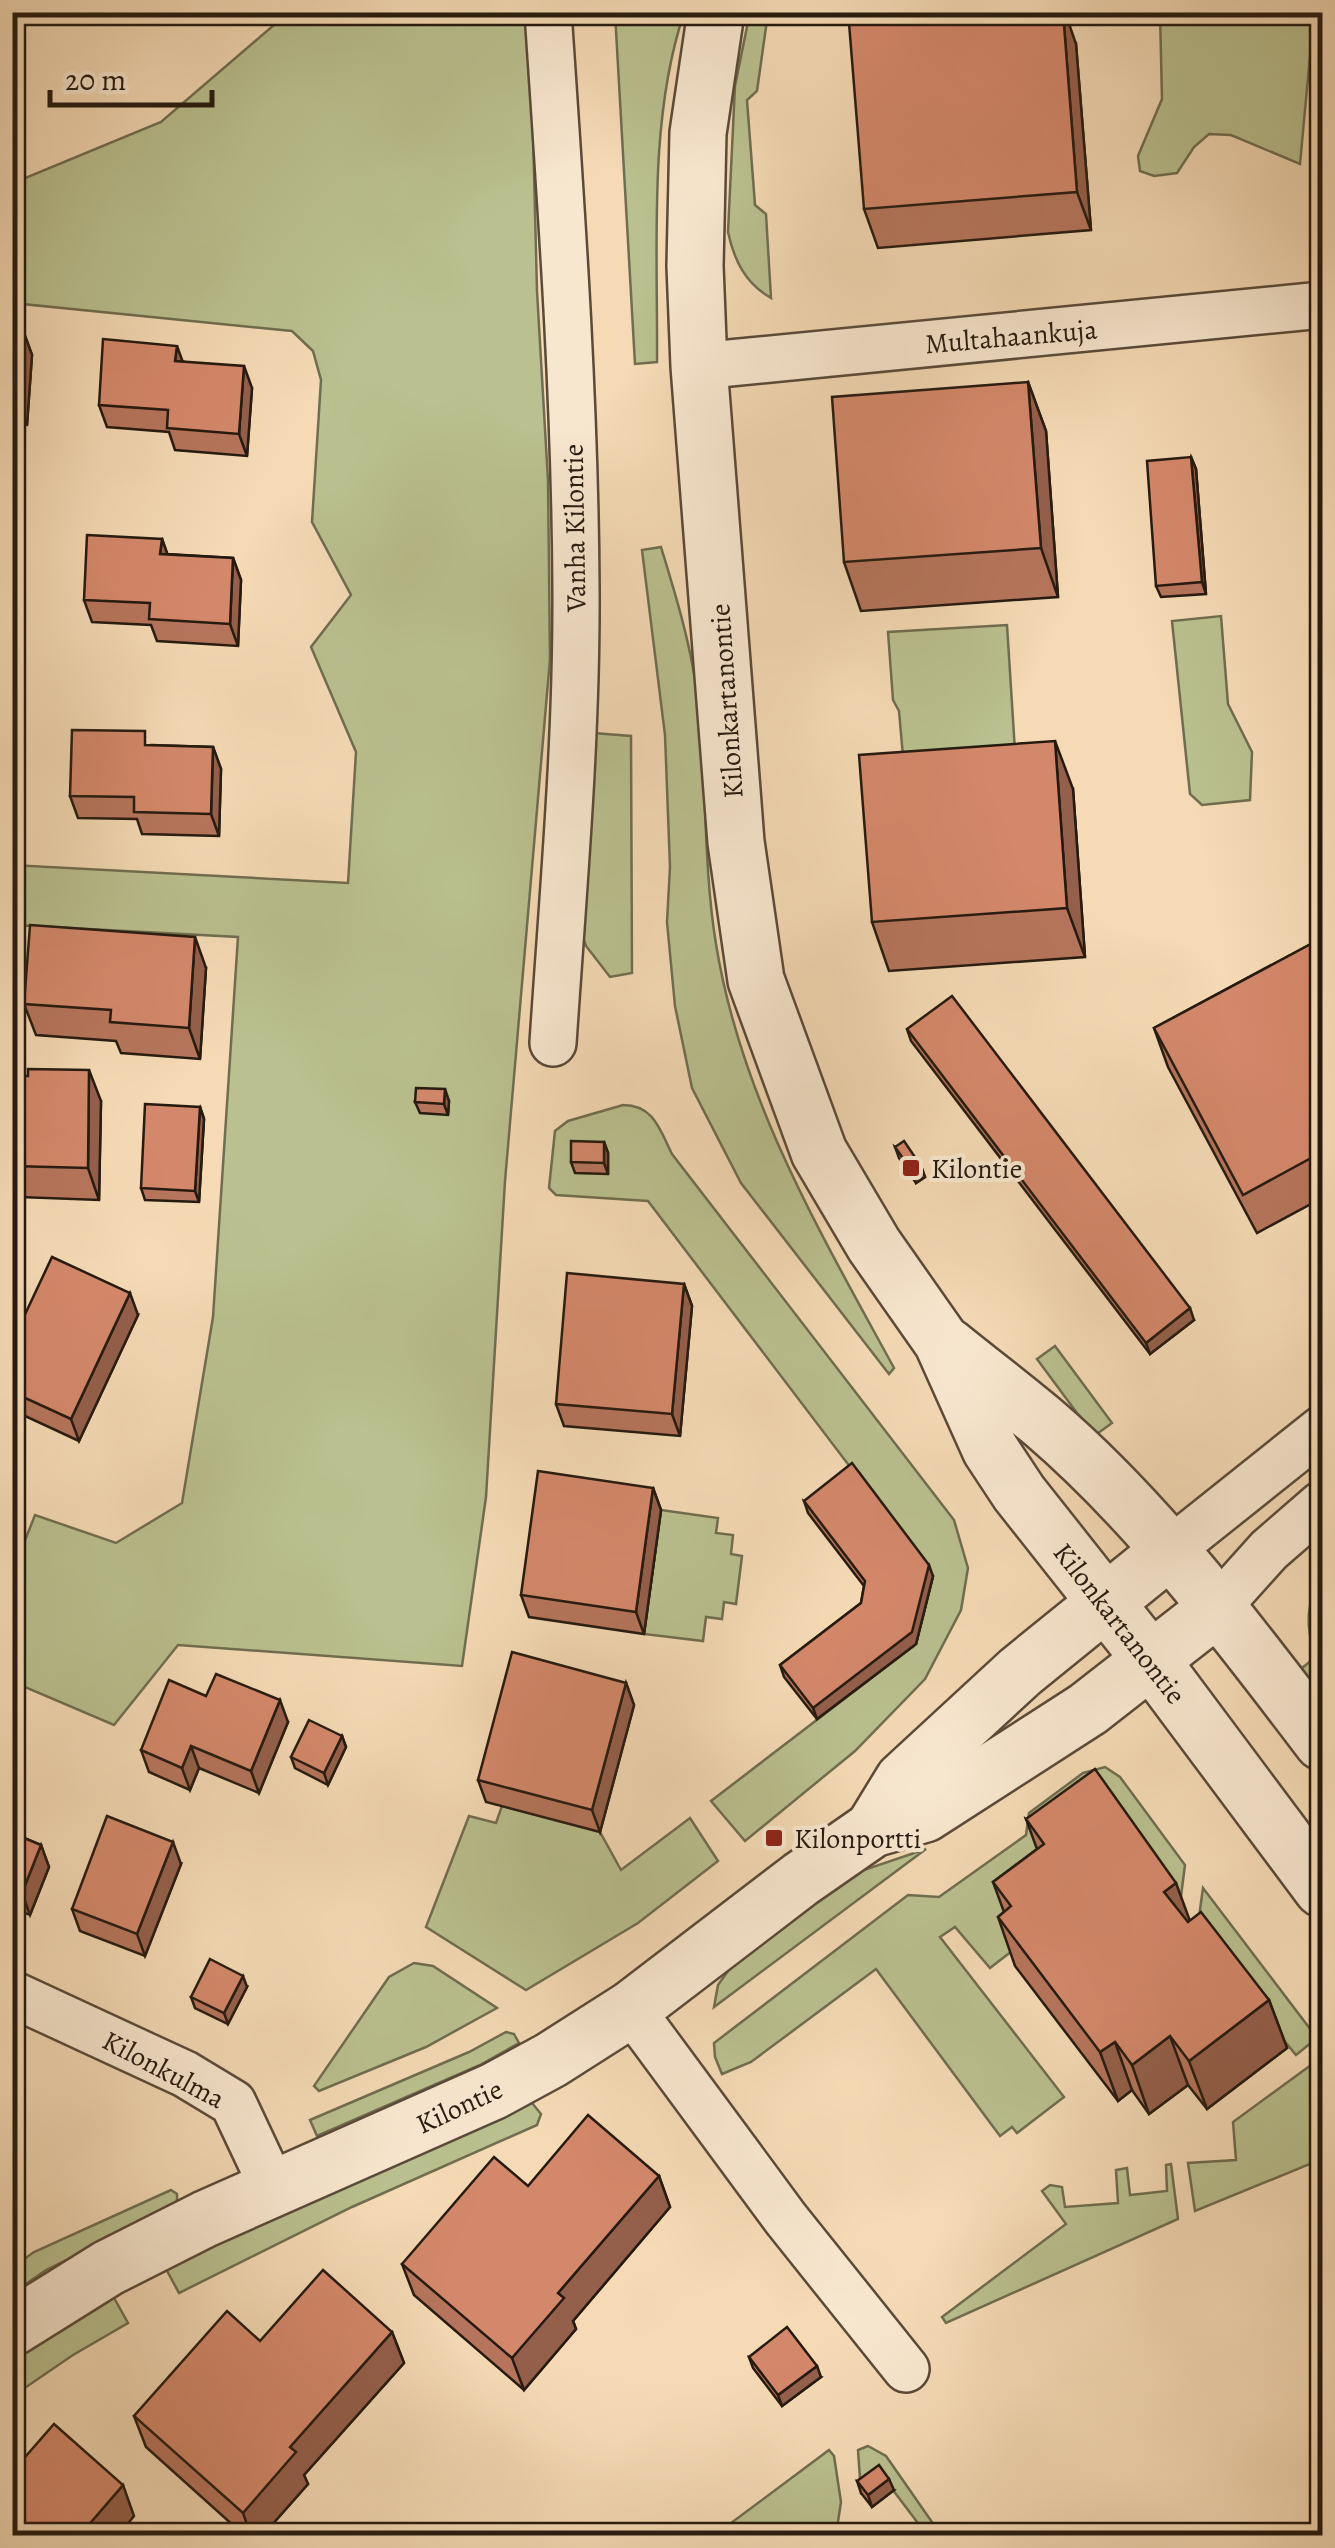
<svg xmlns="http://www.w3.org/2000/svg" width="1335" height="2548" font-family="Alegreya,serif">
<rect width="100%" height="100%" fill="#f5dab5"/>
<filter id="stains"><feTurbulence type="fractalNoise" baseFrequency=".002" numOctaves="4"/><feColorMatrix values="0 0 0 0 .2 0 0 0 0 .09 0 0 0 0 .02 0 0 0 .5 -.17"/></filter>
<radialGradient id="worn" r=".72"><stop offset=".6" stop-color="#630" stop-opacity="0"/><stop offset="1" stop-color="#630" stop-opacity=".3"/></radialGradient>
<!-- green -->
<g fill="#bac08f" stroke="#706d50" stroke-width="2.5">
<path d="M750,12l18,1 -11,78 -10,9 8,105 11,9 5,84c-26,-15 -37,-38 -43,-66l7,-146z"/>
<polygon points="288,13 530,13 537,291 548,481 550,659 505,1181 486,1497 462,1666 178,1645 114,1725 13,1682 13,1571 35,1515 116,1543 182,1503 213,1317 238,937 13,925 12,865 348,883 356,752 311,647 351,595 312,522 321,380 313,351 292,331 13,303 13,183 161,122"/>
<path d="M615,13h69c-36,107 -26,237 -27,349l-22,2z"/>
<polygon points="1160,13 1314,13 1300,164 1231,135 1209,134 1194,147 1177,173 1154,176 1140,171 1138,156 1162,99"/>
<path d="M661,547c14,46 28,91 35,139 12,85 6,173 20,258 25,155 104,288 178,424l-5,6 -148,-191 -49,-95 -17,-82 -8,-84 3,-55 -5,-132 -23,-185z"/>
<polygon points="1221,616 1228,704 1252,752 1250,800 1202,805 1190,794 1172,621"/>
<polygon points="1007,625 1016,767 903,756 899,711 893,700 888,632"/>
<polygon points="593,733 631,736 632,973 610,977 586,946 578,923"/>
<path d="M623,1105c31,0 37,25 49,49l282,366 14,48 -7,42 -36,69 -70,72 -110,90 -34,-40 205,-157 17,-68 -285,-375 -92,-6 -7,-7 6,-57 13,-10z"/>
<polygon points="1055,1346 1112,1423 1094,1436 1037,1359"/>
<polygon points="661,1510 718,1518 716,1533 733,1535 731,1554 742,1556 736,1604 724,1602 722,1619 706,1617 703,1641 644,1634"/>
<path d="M1322,1579v124l-24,-32 18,-14c-10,-27 -12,-54 6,-78z"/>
<polygon points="1105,1767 1120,1777 1185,1865 1179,1912 1021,1944 990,1968 955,1927 940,1937 1064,2097 1017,2133 1012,2127 1000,2136 876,1969 751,2062 722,2074 715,2057 714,2043 908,1895 939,1897 1026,1835 1029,1813 1083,1773"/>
<polygon points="502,1806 600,1832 621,1870 690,1818 718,1861 638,1923 526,1990 426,1927 469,1816 496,1823"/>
<polygon points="926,1849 714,2007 718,1985 733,1964 852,1874"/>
<polygon points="1203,1888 1317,2038 1296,2055 1218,1961 1198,1924"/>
<polygon points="414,1963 433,1966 497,2008 426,2047 319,2091 314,2086 389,1977"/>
<polygon points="506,2032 514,2034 519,2043 480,2065 317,2136 310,2120 469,2052"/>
<polygon points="1322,2057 1322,2159 1195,2211 1188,2163 1236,2160 1233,2122"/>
<polygon points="532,2103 541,2114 537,2125 352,2207 179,2293 165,2267 285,2210"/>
<polygon points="1171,2164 1178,2219 946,2323 942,2317 1066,2224 1042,2191 1050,2185 1062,2187 1065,2207 1118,2203 1116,2170 1127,2168 1130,2195 1167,2191 1166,2165"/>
<polygon points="171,2190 177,2194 177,2206 46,2270 13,2293 13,2267 34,2252"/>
<polygon points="113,2296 128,2323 73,2355 13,2396 13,2359"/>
<polygon points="868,2446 886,2456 941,2535 927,2535 883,2477 861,2493 858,2450"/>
<polygon points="829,2450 834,2456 841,2502 836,2535 715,2535"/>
</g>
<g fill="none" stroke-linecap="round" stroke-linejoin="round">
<defs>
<g id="minor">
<path d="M548,12c13,192 27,384 28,576 1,151 -13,304 -23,455"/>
<polyline points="699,366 1322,305"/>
<polyline points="1168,1552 1322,1429"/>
<polyline points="1216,1609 1269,1550 1322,1504"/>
<polyline points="12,1994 185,2074 233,2103 273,2188"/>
<polyline points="631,2009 786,2219 906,2369"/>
</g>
<g id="tertiary">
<polyline points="716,12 698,133 695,266 699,366 736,842 756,980 819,1152 874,1245 942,1342 990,1449 1019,1493 1151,1660 1322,1889"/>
<path d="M948,1346c32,26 65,51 96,77 105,90 195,210 278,319"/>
<polyline points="873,1829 903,1780 1020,1672 1168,1552"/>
<polyline points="12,2328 108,2268 205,2219 494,2091 551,2060 631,2009 801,1879 873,1829 925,1814 1088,1709 1216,1609"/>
</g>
</defs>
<!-- minor casing -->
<use href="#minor" stroke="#5a4a39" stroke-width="50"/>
<!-- tertiary casing -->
<use href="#tertiary" stroke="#5a4a39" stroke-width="60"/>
<!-- minor -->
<use href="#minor" stroke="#f8e7cf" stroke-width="45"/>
<!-- tertiary -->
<use href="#tertiary" stroke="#f8e7cf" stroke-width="55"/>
</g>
<!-- wall -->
<g fill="#b6755c" stroke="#261a10" stroke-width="2.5">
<polygon points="1076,44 1091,230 878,248 864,209"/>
<polygon points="12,332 24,333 32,355 27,425 12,424"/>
<polygon points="182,361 252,388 247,456 175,450 169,432 107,427 99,405"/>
<polygon points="1028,382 1046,431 1058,597 861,611 844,562"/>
<polygon points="1191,457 1196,469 1206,594 1161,597 1156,586"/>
<polygon points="162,539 167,554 233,558 241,580 238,646 157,641 151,625 92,622 84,600"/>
<polygon points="151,745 213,747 221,769 219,836 142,834 137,819 78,818 70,796"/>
<polygon points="1073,789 1085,957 889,971 872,922"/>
<polygon points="1322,938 1322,1198 1257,1233 1168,1067 1154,1028"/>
<polygon points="206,968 200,1059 121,1053 116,1041 36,1035 24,1004"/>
<polygon points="907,1029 1194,1320 1150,1354 911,1041"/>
<polygon points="12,1076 101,1101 99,1200 20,1197 20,1216 12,1216"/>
<polygon points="449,1101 448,1115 420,1113 415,1102"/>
<polygon points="200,1107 204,1119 199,1202 145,1200 141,1188"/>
<polygon points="604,1142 608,1153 608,1174 575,1173 571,1162"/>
<polygon points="895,1147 921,1166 925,1177 916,1183 899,1158"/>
<polygon points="684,1284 692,1306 680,1436 564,1426 556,1404"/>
<polygon points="138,1315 79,1441 12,1410 12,1342"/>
<polygon points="653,1488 661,1510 644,1634 529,1617 521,1595"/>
<polygon points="804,1501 933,1576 916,1644 817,1719 784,1677 780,1665 861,1603 864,1586 808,1513"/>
<polygon points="626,1683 634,1705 600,1832 486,1802 478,1780"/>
<polygon points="206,1696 288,1722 259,1793 199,1768 190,1790 149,1772 141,1750"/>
<polygon points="342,1736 346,1747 328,1785 295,1768 291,1757"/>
<polygon points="1026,1819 1190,1920 1269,2000 1287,2048 1207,2109 1188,2085 1149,2114 1132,2090 1118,2101 1015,1966 998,1917 1004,1912 993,1882 1037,1849"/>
<polygon points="12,1833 41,1845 49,1867 30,1915 12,1908"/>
<polygon points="181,1864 145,1956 80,1931 72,1909"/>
<polygon points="247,1987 228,2024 195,2008 191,1997"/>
<polygon points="659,2176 670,2207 573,2321 576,2329 524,2390 414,2295 402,2264 528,2186"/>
<polygon points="392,2332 404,2363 304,2475 308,2484 262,2536 245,2536 146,2447 134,2416 260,2341"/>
<polygon points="749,2357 821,2377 782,2406 753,2368"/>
<polygon points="857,2481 894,2490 872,2507 861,2493"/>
</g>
<!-- shaded-wall -->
<g fill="#945f4b" stroke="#261a10" stroke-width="2.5">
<polygon points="1063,12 1065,12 1076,44 1091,230 1077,192"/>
<polygon points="24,333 32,355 27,425 19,403"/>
<polygon points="177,346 185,368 175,361"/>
<polygon points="244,366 252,388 247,456 239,434"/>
<polygon points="1028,382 1046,431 1058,597 1041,548"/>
<polygon points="1191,457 1196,469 1206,594 1202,582"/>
<polygon points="162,539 170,561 160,554"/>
<polygon points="12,546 15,553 12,582"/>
<polygon points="233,558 241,580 238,646 230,624"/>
<polygon points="1055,741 1073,789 1085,957 1067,908"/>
<polygon points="213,747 221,769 219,836 211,814"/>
<polygon points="195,937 206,968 200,1059 189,1028"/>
<polygon points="89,1070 101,1101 99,1200 88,1168"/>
<polygon points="445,1089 449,1101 448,1115 444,1104"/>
<polygon points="200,1107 204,1119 199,1202 195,1191"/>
<polygon points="604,1142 608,1153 608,1174 604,1163"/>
<polygon points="921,1166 925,1177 916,1183 912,1171"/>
<polygon points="12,1176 20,1197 20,1216 12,1195"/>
<polygon points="684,1284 692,1306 680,1436 672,1414"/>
<polygon points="130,1293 138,1315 79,1441 71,1419"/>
<polygon points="1190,1308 1194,1320 1150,1354 1146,1343"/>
<polygon points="653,1488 661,1510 644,1634 636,1612"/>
<polygon points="929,1565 933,1576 916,1644 817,1719 813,1708"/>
<polygon points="626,1683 634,1705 600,1832 592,1810"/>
<polygon points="280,1700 288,1722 259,1793 251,1771"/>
<polygon points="342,1736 346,1747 328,1785 324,1773"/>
<polygon points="191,1746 199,1768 190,1790 182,1768"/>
<polygon points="173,1842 181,1864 145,1956 137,1934"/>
<polygon points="41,1845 49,1867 30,1915 22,1893"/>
<polygon points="1176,1883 1194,1932 1164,1892"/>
<polygon points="243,1976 247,1987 228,2024 224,2013"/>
<polygon points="1269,2000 1287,2048 1207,2109 1189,2061"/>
<polygon points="1170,2036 1188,2085 1149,2114 1132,2065"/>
<polygon points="1115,2042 1132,2090 1118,2101 1100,2052"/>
<polygon points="659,2176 670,2207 573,2321 576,2329 524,2390 512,2358 558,2293"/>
<polygon points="392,2332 404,2363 304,2475 308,2484 262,2536 251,2536 243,2513 290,2447"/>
<polygon points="817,2366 821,2377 782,2406 778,2395"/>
<polygon points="889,2479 894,2490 872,2507 868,2495"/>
<polygon points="123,2485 134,2516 118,2536 79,2536"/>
</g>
<!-- building -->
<g fill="#d4886b" stroke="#261a10" stroke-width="2.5">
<polygon points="975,12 1063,12 1077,192 864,209 849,23"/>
<polygon points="12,332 24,333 19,403 12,403"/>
<polygon points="103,339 177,346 175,361 244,366 239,434 167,428 168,410 99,405"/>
<polygon points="1028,382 1041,548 844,562 832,397"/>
<polygon points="1191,457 1202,582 1156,586 1147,461"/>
<polygon points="87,535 162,539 160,554 233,558 230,624 149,619 150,603 84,600"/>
<polygon points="72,730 145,731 145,745 213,747 211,814 134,812 134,797 70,796"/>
<polygon points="1055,741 1067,908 872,922 859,755"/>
<polygon points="30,925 195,937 189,1028 110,1022 111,1010 24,1004"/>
<polygon points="1322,938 1322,1152 1243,1195 1154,1028"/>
<polygon points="952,996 1190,1308 1146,1343 907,1029"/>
<polygon points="28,1069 89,1070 88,1168 12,1166 12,1076 28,1076"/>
<polygon points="416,1088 445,1089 444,1104 415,1102"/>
<polygon points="145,1104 200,1107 195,1191 141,1188"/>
<polygon points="571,1141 604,1142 604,1163 571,1162"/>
<polygon points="904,1141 921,1166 912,1171 895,1147"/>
<polygon points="52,1257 130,1293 71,1419 12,1392 12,1342"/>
<polygon points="567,1273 684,1284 672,1414 556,1404"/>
<polygon points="852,1463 929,1565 912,1632 813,1708 780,1665 861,1603 865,1581 804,1501"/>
<polygon points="538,1471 653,1488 636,1612 521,1595"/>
<polygon points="512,1652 626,1683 592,1810 478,1780"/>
<polygon points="216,1674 280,1700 251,1771 191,1746 182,1768 141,1750 169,1680 206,1696"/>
<polygon points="309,1720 342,1736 324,1773 291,1757"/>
<polygon points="1095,1769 1176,1883 1164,1892 1188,1922 1201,1912 1269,2000 1189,2061 1170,2036 1132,2065 1115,2042 1100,2052 998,1917 1011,1906 993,1882 1044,1844 1026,1819"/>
<polygon points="107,1816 173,1842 137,1934 72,1909"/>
<polygon points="12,1833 41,1845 22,1893 12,1889"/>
<polygon points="210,1959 243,1976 224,2013 191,1997"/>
<polygon points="588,2115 659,2176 558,2293 564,2298 512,2358 402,2264 494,2157 528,2186"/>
<polygon points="323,2270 392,2332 290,2447 296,2452 243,2513 134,2416 227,2311 260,2341"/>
<polygon points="787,2327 817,2366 778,2395 749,2357"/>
<polygon points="54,2424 123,2485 79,2536 12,2536 12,2472"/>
<polygon points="879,2465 889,2479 868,2495 857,2481"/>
</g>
<!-- markers -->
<g fill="#8f2418" stroke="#f8e7cf" stroke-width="4">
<rect x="901" y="1158" width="20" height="20" rx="5"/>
<rect x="764" y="1828" width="20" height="20" rx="5"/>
</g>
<g text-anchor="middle" stroke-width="8" stroke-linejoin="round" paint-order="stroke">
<!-- street labels -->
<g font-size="28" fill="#261a10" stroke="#f8e7cf">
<text transform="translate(1011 336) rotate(-5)" y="10">Multahaankuja</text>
<text transform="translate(574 528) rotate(-91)" y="10">Vanha Kilontie</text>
<text transform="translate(726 701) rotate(-94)" y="10">Kilonkartanontie</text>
<text transform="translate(1120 1623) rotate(52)" y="10">Kilonkartanontie</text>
<text transform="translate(164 2069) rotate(28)" y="10">Kilonkulma</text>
<text transform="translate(459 2106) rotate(-25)" y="10">Kilontie</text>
</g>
<!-- poi labels -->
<g font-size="28" fill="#261a10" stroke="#f8e7cf" text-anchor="start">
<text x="931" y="1178">Kilontie</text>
<text x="794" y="1848">Kilonportti</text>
</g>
</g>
<!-- margin -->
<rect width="1335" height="2548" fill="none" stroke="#f5dab5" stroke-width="50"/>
<rect x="15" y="15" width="1305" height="2518" fill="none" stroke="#261a10" stroke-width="5"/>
<rect x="25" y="25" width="1285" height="2498" fill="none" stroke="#261a10" stroke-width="2.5"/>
<!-- scale -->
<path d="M50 90v15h162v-15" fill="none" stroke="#261a10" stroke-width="5"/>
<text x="65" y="90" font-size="30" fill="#261a10" stroke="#f8e7cf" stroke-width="8" paint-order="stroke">20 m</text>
<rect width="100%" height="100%" filter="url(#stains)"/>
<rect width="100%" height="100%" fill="url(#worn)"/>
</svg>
